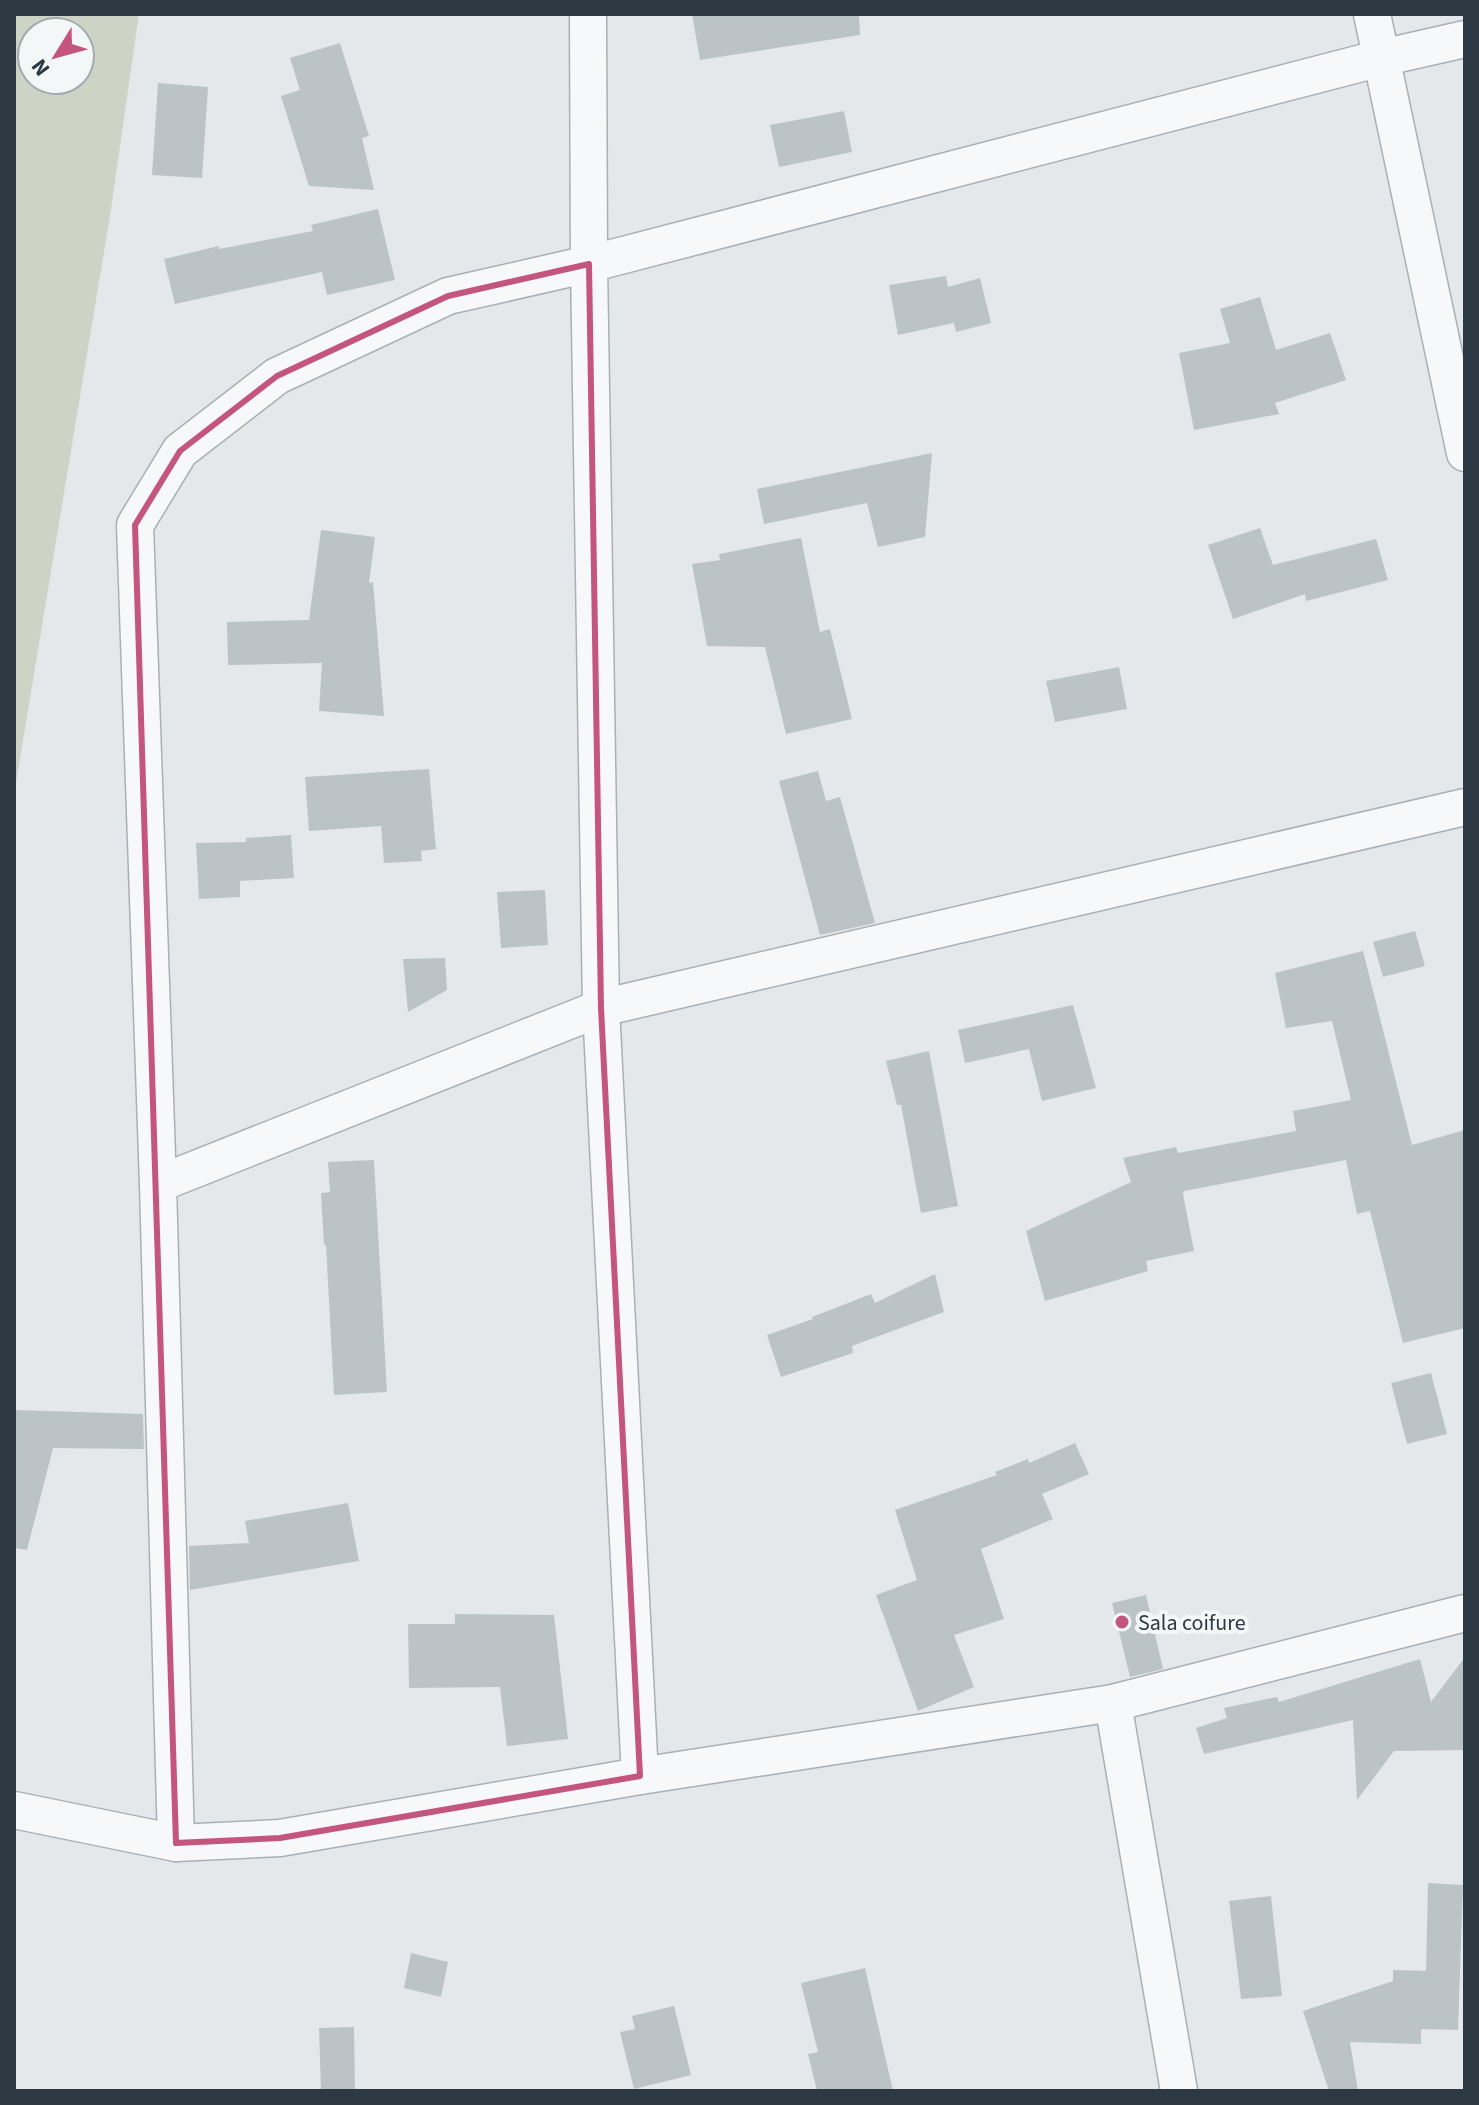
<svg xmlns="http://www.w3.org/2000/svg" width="1479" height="2105" font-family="'Source Sans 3',sans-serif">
<rect width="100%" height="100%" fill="#e4e8eb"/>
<!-- green -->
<path fill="#cdd4c6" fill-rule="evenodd" d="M14,14h125l-29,202 -96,579zM32,32h48v48h-48z"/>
<!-- building -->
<g fill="#bcc3c7">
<polygon points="692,14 859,14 860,35 700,60"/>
<polygon points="340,43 369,136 362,138 374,190 309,186 281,96 300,90 290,58"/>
<polygon points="158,83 208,87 202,178 152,175"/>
<polygon points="844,111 852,152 779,167 770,125"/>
<polygon points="378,209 395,280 327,295 322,272 175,304 164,259 219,246 219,249 313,231 311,225"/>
<polygon points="946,276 948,287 980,278 991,323 956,332 954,323 898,335 889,285"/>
<polygon points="1260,297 1276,350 1330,333 1346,380 1275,403 1279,414 1194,430 1179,353 1230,343 1220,309"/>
<polygon points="932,453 925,537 878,547 867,503 764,524 757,489"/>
<polygon points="1260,528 1273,565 1376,539 1388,580 1306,601 1305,594 1233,619 1208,545"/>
<polygon points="321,530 375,537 369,583 373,582 384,716 319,711 322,663 228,665 227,622 309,620"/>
<polygon points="801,538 820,632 830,629 852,719 786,734 765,647 707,646 692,564 720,560 719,554"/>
<polygon points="1119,667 1127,709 1055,722 1046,681"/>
<polygon points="429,769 436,849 421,851 422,861 384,863 381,826 309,831 305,777"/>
<polygon points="818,771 826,801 840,797 875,923 820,935 779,781"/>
<polygon points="291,835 294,878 240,881 240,897 199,899 196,843 246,842 246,838"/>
<polygon points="545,890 548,945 501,948 497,892"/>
<polygon points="1415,931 1425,966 1383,977 1373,942"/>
<polygon points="1363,951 1412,1145 1465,1130 1465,1328 1403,1343 1370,1211 1357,1214 1346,1160 1184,1191 1183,1194 1194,1251 1146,1261 1148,1271 1045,1301 1026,1231 1131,1182 1123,1158 1176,1147 1178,1153 1296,1131 1293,1111 1351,1100 1332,1021 1286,1028 1275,973"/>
<polygon points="445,958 447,990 408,1012 403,959"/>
<polygon points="1073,1005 1096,1088 1042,1101 1029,1049 965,1063 958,1030"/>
<polygon points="929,1051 958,1206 921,1213 901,1105 897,1105 886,1061"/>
<polygon points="374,1160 387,1392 334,1395 326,1245 324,1245 321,1193 330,1192 328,1162"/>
<polygon points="935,1274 944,1312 852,1346 853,1353 781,1377 767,1335 813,1319 812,1317 871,1294 875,1303"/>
<polygon points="1431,1373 1447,1434 1407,1444 1391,1383"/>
<polygon points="14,1410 143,1414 144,1449 53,1448 27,1550 14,1548"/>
<polygon points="1075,1443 1089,1474 1042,1494 1053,1519 981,1549 1004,1619 954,1635 974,1687 918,1711 876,1595 917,1580 895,1510 997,1475 995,1472 1028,1459 1029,1463"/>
<polygon points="348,1503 359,1561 190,1590 189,1546 249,1543 245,1521"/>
<polygon points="1146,1595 1163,1669 1130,1677 1112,1603"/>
<polygon points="455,1614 554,1615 568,1739 507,1746 500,1687 409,1688 408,1624 455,1624"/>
<polygon points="1465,1657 1465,1750 1394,1751 1357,1800 1353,1720 1204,1754 1196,1728 1227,1718 1224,1708 1277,1697 1279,1702 1420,1659 1431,1702"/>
<polygon points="1428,1883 1463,1885 1458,2030 1421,2029 1421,2044 1350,2042 1358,2091 1329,2091 1303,2011 1393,1981 1393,1970 1426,1971"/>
<polygon points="1271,1896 1282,1996 1241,1999 1229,1901"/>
<polygon points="411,1953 448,1962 441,1997 404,1988"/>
<polygon points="865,1968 893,2091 817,2091 808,2054 818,2052 801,1983"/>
<polygon points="674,2006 691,2075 634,2089 620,2032 635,2029 632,2016"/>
<polygon points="354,2027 355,2091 321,2091 319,2028"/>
</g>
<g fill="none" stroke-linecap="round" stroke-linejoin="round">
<defs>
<g id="street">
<polyline points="588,14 589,264 601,1008 640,1776"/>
<polyline points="1372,14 1465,453"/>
<polyline points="158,1184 135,525 180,451 277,376 448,296 589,264 1381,58 1465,39"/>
<polyline points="1113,1703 1179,2091"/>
<polyline points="14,1810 176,1843 280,1838 640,1776 1113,1703 1465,1613"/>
<polyline points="176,1843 158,1184 601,1008 1465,807"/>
</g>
</defs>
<!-- street casing -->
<use href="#street" stroke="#a9b0b5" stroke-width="39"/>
<!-- street -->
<use href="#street" stroke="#f7f8f9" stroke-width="36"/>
</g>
<!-- marked area -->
<path fill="none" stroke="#c4557c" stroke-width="6" stroke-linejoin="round" d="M589,264l12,744 39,768 -360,62 -104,5 -41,-1318 45,-74 97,-75 171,-80z"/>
<!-- markers -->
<circle fill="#c4557c" stroke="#f4f7f8" stroke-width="3" cx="1122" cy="1622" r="8"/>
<g text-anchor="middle" stroke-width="8" stroke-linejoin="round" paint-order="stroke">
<!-- poi labels -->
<g font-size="22" fill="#2d3942" stroke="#f4f7f8" text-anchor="start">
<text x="1138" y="1630">Sala coifure</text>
</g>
</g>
<!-- border -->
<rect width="1479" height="2105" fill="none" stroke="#2d3942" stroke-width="32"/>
<!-- north arrow -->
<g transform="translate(56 56) rotate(233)"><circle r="38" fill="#f4f7f8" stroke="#a4abaf" stroke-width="2"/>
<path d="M0-6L14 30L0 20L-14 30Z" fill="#c4557c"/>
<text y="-12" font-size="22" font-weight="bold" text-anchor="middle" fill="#2d3942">N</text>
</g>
</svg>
